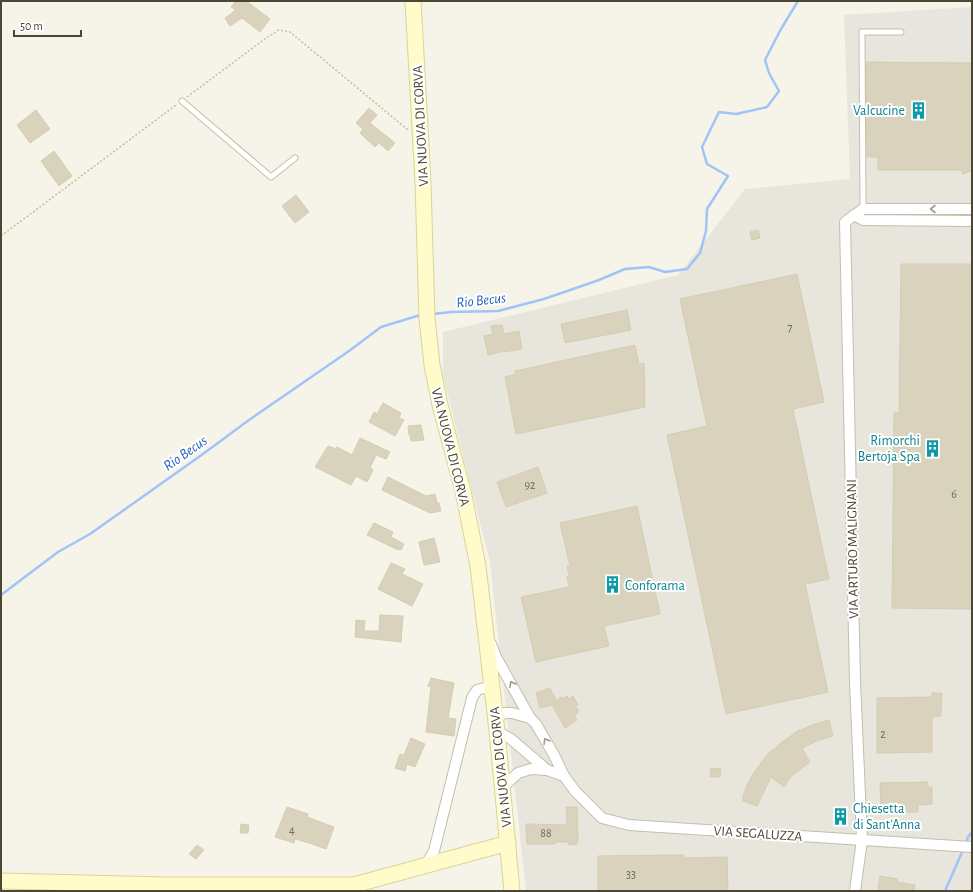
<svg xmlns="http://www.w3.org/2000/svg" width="973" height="892" font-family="'Alegreya Sans',sans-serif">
<rect width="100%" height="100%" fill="#f6f4e9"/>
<!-- industrial -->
<polygon fill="#e8e5dd" points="972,7 972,891 526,891 490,562 443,376 443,332 678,275 745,189 850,179 844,15"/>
<!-- parking -->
<polygon fill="#e7e6e1" points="972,12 972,49 901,50 901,13"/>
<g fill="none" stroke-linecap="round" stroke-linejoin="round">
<!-- stream -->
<g stroke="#a0c4f8" stroke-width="2.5">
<polyline points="433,314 451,312 498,311 544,299 599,280 625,269 649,267 665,272 687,269 700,253 706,231 707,209 728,176 707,164 702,147 719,112 736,114 767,107 779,91 769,73 765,60 781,29 798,1"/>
<polyline points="1,595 58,552 90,534 203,454 249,420 349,351 381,327 417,316 422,315"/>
<polyline points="966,843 968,837 972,832"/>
<polyline points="945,891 963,850"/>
</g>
</g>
<!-- building -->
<g fill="#d9d3bd" stroke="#d5cdaf">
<polygon points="236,1 246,1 270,19 260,32 242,18 230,26 225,18 236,10 231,7"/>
<polygon points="866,62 972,63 972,171 962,174 962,170 878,170 878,157 867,157"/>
<polygon points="369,108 377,115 370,123 395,143 388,151 379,143 375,147 360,133 363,129 356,123"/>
<polygon points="36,110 50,129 30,143 17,125"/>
<polygon points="54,151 72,176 59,186 41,161"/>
<polygon points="296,195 309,212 295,223 282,206"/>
<polygon points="758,230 760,238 752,240 750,232"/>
<polygon points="901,264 972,264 972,609 892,608 894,413 899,413"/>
<polygon points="797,274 824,402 793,409 829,579 805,584 828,692 726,714 667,435 707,426 680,299"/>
<polygon points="627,310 631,330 565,343 561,324"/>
<polygon points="502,325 504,334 519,331 522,349 504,352 504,351 488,355 484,336 493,334 491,326"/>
<polygon points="635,345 639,364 644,363 645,407 516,434 505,377 516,374 515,371"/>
<polygon points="383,403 401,413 399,418 404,420 395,436 369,422 374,412 377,414"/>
<polygon points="421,425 424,440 411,441 410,435 409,435 408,426"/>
<polygon points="360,438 390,452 386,459 376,455 370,468 373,470 367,482 356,476 351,485 315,467 328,446 336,449 337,447 352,455"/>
<polygon points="538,467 547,493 506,507 497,482"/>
<polygon points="388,477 426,496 435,494 437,503 439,503 441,511 430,513 382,490"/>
<polygon points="637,506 660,614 604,626 609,646 536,662 521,597 569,587 567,577 569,576 567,566 570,566 560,523"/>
<polygon points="374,523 393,532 391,537 404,544 401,550 398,549 398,550 367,535"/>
<polygon points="434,538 440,562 424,565 419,542"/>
<polygon points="391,563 405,569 402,574 423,584 412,606 378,589"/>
<polygon points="380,615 403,616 401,642 355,637 356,620 365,621 364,631 379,631"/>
<polygon points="431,678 454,683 448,718 456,719 454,736 426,732 431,687 428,686"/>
<polygon points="550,688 552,693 553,693 556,701 561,697 562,699 567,696 569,699 573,696 578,705 575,706 579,712 574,716 577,720 565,728 552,705 540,708 536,693"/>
<polygon points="932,693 942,693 941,716 932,717 932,752 877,753 877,698 932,697"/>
<polygon points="829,720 833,736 819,740 802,748 810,762 803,767 790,778 784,787 771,777 757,806 743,801 743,796 747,785 753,774 766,756 781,743 796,732 812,725"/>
<polygon points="411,738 425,744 415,767 407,764 405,771 395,768 400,754 404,755"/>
<polygon points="711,768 721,769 720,777 710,777"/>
<polygon points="928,782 928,787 932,787 932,804 918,805 918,812 881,813 880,783"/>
<polygon points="287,807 308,814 307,817 334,827 326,849 312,844 295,839 294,843 275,837"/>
<polygon points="566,807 577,807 578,841 577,842 577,844 569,845 568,842 555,842 555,844 527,844 526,824 567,825"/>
<rect x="836" y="810" width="9" height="12"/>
<polygon points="241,824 249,825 248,833 240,833"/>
<polygon points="197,845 204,850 196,859 189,854"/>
<polygon points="684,855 684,858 727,857 728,891 598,891 598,856"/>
<polygon points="880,876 897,879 897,882 915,885 914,891 878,891"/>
</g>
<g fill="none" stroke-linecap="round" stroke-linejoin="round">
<defs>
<g id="lane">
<polyline points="182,101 271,177 295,158"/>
<polyline points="863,209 862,32 901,32"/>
</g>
<g id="street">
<polyline points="854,215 863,220 972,221"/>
<polyline points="491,644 496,657 530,718"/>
<polyline points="496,719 504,713 512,713 530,718 536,724 554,755 564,776"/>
<polyline points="497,731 511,739 547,770 564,776 575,791 602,818 629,825 972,847"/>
<polyline points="503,787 518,773 531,769 547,770"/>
<polyline points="425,866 434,851 472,698 477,690 492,686"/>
<polyline points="855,891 862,840 855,682 845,222 863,209 972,209"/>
</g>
<g id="secondary">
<polyline points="413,1 423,182 427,318 432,365 440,405 463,491 478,566 497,731 512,891"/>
<polyline points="1,881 167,885 354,885 508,843"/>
</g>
</defs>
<!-- lane casing -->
<use href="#lane" stroke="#c3bfaa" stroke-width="7"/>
<!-- street casing -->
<use href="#street" stroke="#c3bfaa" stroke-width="12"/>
<!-- secondary casing -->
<use href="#secondary" stroke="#dbd494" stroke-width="17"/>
<!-- path -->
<g stroke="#c6be9a" stroke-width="1.5" stroke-dasharray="2 2" stroke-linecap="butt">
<polyline points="187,97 266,38 279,30 290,32 408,130"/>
<polyline points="1,236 176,105"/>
</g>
<!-- lane -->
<use href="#lane" stroke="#fff" stroke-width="5"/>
<!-- street -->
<use href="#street" stroke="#fff" stroke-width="10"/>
<!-- secondary -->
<use href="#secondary" stroke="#fffbca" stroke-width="15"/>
</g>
<!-- one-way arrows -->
<defs><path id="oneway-chevron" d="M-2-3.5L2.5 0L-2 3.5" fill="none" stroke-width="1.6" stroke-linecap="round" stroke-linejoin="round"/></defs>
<g stroke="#9c9990">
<use href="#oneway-chevron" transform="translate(933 209) rotate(180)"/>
<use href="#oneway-chevron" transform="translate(512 684) rotate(-119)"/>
<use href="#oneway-chevron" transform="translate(546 741) rotate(-121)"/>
</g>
<!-- icons -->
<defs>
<symbol id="building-bare" viewBox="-9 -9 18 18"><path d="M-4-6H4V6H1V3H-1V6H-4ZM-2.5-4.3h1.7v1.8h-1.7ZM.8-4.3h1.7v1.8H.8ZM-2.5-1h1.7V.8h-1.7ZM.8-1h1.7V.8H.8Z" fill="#0f9aa8" stroke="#fff" stroke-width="2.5" paint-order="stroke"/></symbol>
</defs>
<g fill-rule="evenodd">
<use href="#building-bare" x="906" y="98" width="25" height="25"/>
<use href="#building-bare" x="920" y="436" width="25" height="25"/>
<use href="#building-bare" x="600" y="572" width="25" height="25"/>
<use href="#building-bare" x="828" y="804" width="25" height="25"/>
</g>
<g text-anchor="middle" stroke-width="4" stroke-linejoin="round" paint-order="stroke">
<!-- number labels -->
<g font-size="12" fill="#6e6958">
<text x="790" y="331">7</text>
<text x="530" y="489">92</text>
<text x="954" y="498">6</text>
<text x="883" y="738">2</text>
<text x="292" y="834">4</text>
<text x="546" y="837">88</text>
<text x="631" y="878">33</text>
</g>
<!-- culture labels -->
<g font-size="14" fill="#0d838f" stroke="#fff" text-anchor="end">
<text x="905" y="115">Valcucine</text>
<text x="920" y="445">Rimorchi<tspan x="920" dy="16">Bertoja Spa</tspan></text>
<text x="625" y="590" text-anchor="start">Conforama</text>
<text x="853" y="813" text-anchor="start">Chiesetta<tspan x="853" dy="16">di Sant'Anna</tspan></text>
</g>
<!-- street labels -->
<g font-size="14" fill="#4b4636" stroke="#fff">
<text transform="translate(420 126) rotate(-93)" y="5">VIA NUOVA DI CORVA</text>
<text transform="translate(451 447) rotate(76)" y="5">VIA NUOVA DI CORVA</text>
<text transform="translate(852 549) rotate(-91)" y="5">VIA ARTURO MALIGNANI</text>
<text transform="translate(500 767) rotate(-96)" y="5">VIA NUOVA DI CORVA</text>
<text transform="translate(758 833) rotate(4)" y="5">VIA SEGALUZZA</text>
</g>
<!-- water labels -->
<g font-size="15" font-style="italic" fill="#2263c3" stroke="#fff">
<text transform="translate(481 300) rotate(-6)" y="5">Rio Becus</text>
<text transform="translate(185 453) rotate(-35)" y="5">Rio Becus</text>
</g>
</g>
<!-- border -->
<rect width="973" height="892" fill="none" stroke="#4b4636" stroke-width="4"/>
<!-- scale -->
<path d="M14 30v6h67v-6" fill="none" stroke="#4b4636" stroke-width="2"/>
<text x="20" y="30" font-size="12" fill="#4b4636" stroke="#ffffff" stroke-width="3" paint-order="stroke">50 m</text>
</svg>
